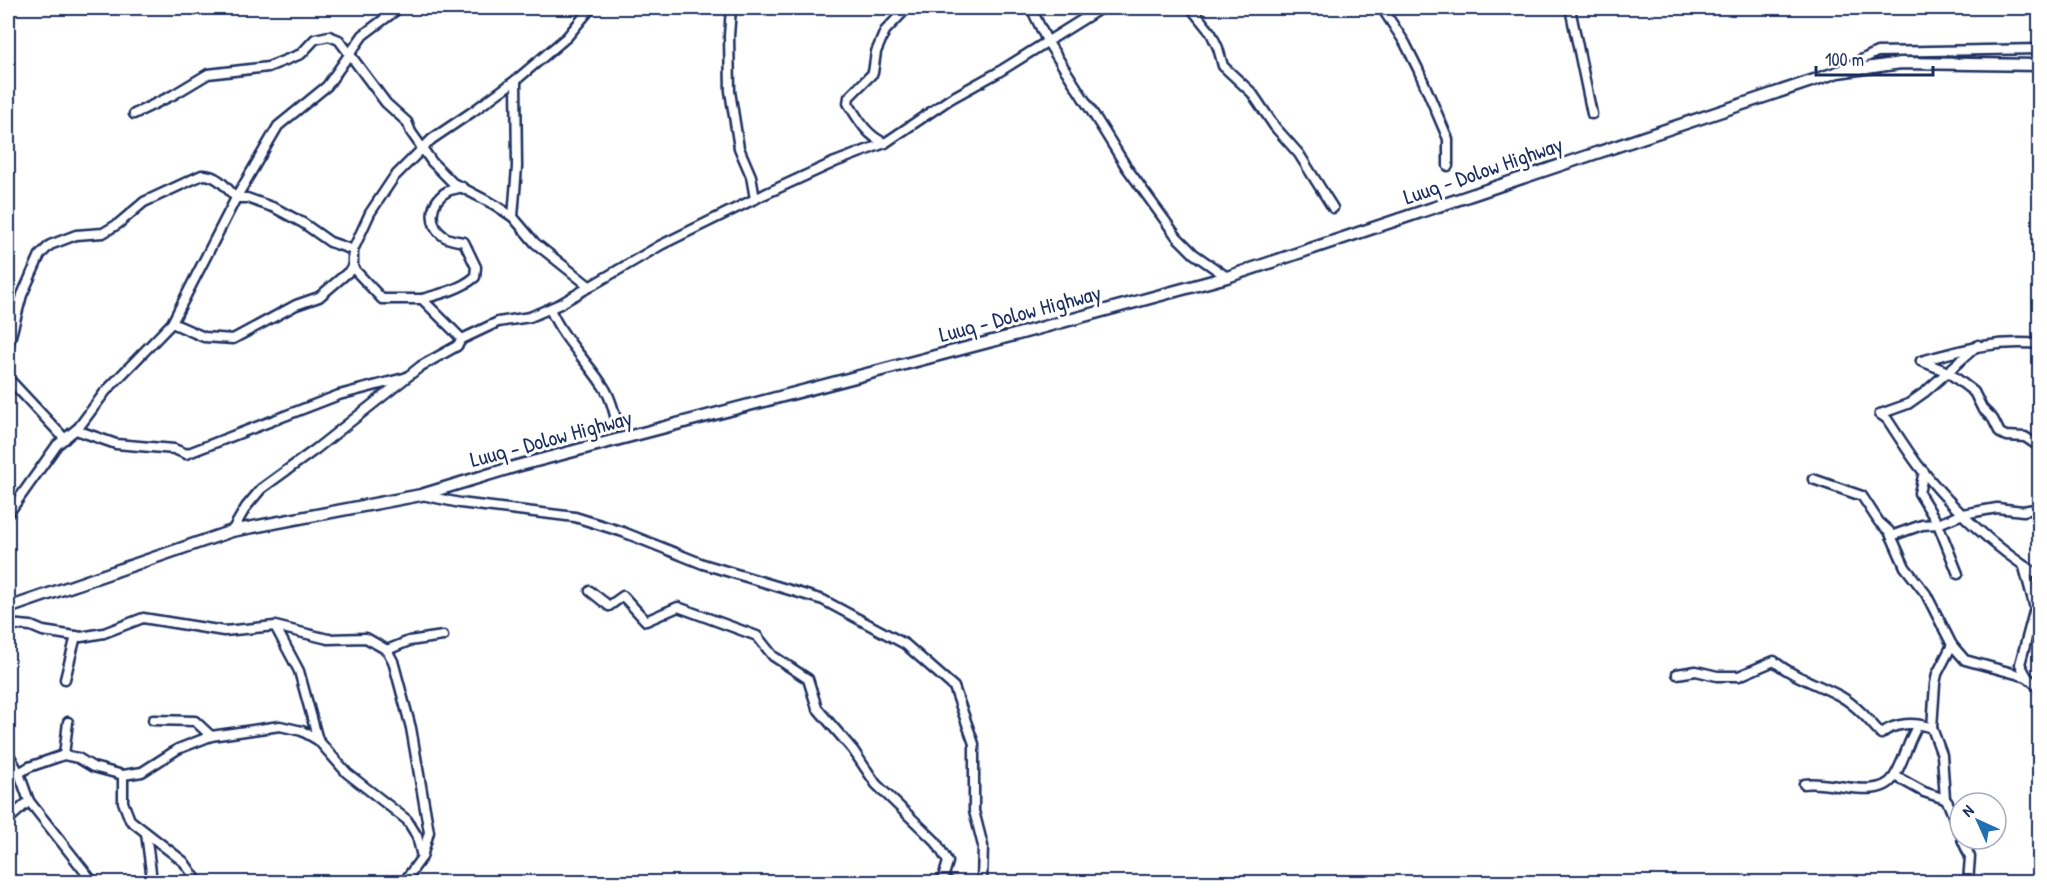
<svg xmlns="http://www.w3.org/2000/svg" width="2047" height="890" font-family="'Patrick Hand',sans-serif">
<rect width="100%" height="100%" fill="#fff"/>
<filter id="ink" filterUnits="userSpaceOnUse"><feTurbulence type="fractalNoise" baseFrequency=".0167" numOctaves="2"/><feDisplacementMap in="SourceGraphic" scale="12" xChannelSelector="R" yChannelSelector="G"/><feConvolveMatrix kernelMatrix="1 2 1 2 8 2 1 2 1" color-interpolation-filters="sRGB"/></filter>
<g filter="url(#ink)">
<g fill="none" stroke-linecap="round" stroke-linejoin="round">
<defs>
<g id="minor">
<polyline points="731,8 729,36 730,91 739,148 751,176 755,199"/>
<polyline points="1031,8 1047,41 1106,134 1127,168 1177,237 1194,254 1227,277"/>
<polyline points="1191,8 1211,33 1218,48 1223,66 1252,93 1275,127 1299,154 1333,208"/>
<polyline points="1382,8 1405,43 1418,69 1448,139 1448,166"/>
<polyline points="1570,8 1592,114"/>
<polyline points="1843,69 1877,52 2040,49"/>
<polyline points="516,80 517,167 513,217 535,243 589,286"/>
<polyline points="134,114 173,95 208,74 268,67 301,54 315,39 329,36 339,40 386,103 407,122 411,132 432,162 453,183 495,205 513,217"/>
<path d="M885,143c-18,-7 -27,-24 -37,-40l1,-6 24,-24 3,-21 9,-21 22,-23"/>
<polyline points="353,268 382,299 422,299 462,339"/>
<path d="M422,299c19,-5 39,-10 53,-22l1,-10 -12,-25c-6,-1 -14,-2 -19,-5 -18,-11 -16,-36 3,-46 4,-2 10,-2 14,-4"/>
<path d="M550,309c12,28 34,49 51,74 10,13 13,29 17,44"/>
<polyline points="172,323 204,337 233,339 296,305 319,297 353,268 353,250 370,213 394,177 432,139 472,112 516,80 567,37 591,8"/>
<path d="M8,347l14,-52 18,-40 10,-10 26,-10 27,-2 15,-9 26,-22 58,-27c15,-1 25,13 34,23h11l28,10 28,15 27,19 23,8"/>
<polyline points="1921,361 1948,372 1974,392 1982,408 1993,419 2000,433 2006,436 2025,437 2040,447"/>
<path d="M1921,361c44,-12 73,-21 119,-17"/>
<polyline points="8,378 65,439"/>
<path d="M1880,414l7,5c10,15 20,31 31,46 33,42 76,83 122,111"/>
<polyline points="1880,414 1908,404 1925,392 1978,345"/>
<polyline points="76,430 116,444 174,449 186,454 339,395 404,378"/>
<polyline points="1924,472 1919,493 1938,524 1963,514 1997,508 2023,511 2040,508"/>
<polyline points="1813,479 1862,496 1879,522 1889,531 1905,567 1926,594 1952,645 1965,660 2027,677 2040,688"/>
<polyline points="422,495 460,503 575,517 623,532 703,564 823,600 905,644 954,687 974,744 974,811 983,846 982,882"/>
<polyline points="8,514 57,445 79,427 105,392 172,323 236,198 278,126 327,86 363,35 399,8"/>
<polyline points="232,531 246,507 261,489 316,449 421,366 457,346 462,339 498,322 530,317 560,304 661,245 765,194 835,162 885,143 950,99 997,73 1101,8"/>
<polyline points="1891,536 1922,525 1938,524 1958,574"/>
<polyline points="2024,567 2035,608 2020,664 2027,677"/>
<polyline points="590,591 609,606 623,596 646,621 678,607 757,636 773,656 808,679 817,708 853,750 876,784 936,842 948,862 943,878 949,882"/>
<polyline points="8,624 31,626 43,631 81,637 104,633 143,618 224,631 275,626"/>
<polyline points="387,650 393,661 411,728 429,832 422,857"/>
<path d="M1677,674l19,-3 21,5h22l35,-15c19,16 44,23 66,35 16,9 29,24 41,38 14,-12 34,-12 51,-6l10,27 3,44"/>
<polyline points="65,679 76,636"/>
<polyline points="153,720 195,721 211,736"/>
<polyline points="1932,728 1935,684 1937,674 1952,645"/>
<polyline points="318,740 347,773 407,820 417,836 422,857 404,882"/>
<polyline points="8,753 19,773 29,801 8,820"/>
<polyline points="64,755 68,722"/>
<polyline points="19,773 29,767 64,755 78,758 93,767 123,775 142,772 178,749 211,736 280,726 302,731 318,740 299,671 275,626 328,639 366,638 387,650 409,641 443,636"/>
<polyline points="123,775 123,802 130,820 184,862 198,882"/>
<polyline points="1895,776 1924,792 1945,799 1948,803 1960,833"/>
<path d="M1804,784c25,-5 74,18 90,-7 10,-16 14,-36 24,-52"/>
<polyline points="29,801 93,882"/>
<polyline points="146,833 151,872"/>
<polyline points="1962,839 1970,857 1968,882"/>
</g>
<polyline id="major" points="8,608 232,531 421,495 517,466 996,340 1227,277 1838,72 1901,63 2040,65"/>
</defs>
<!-- minor casing -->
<use href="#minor" stroke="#1b2f5e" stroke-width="13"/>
<!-- major casing -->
<use href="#major" stroke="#1b2f5e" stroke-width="15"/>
<!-- minor -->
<use href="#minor" stroke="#fff" stroke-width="8"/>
<!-- major -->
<use href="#major" stroke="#fff" stroke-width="10"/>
</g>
</g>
<g text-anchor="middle" stroke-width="6" stroke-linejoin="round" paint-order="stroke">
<!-- street labels -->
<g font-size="22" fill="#1b2f5e" stroke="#fff">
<text transform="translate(1483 170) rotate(-19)" y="8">Luuq - Dolow Highway</text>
<text transform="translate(1020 313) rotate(-15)" y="8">Luuq - Dolow Highway</text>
<text transform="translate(551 438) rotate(-15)" y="8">Luuq - Dolow Highway</text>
</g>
</g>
<!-- margin -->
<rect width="2047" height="890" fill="none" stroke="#fff" stroke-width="30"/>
<rect x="15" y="15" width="2017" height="860" fill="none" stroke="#1b2f5e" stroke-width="2" filter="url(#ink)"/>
<!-- north arrow -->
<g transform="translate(1978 821) rotate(315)"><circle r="28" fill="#ffffff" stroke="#a4acbf" stroke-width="1.5"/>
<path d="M0-4.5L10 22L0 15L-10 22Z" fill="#1f6fb2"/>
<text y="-9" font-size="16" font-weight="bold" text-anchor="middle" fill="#1b2f5e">N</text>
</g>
<!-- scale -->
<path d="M1816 66v9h117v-9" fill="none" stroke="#1b2f5e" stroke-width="3"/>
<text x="1825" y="66" font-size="18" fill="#1b2f5e" stroke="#ffffff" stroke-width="4.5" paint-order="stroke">100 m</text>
</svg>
